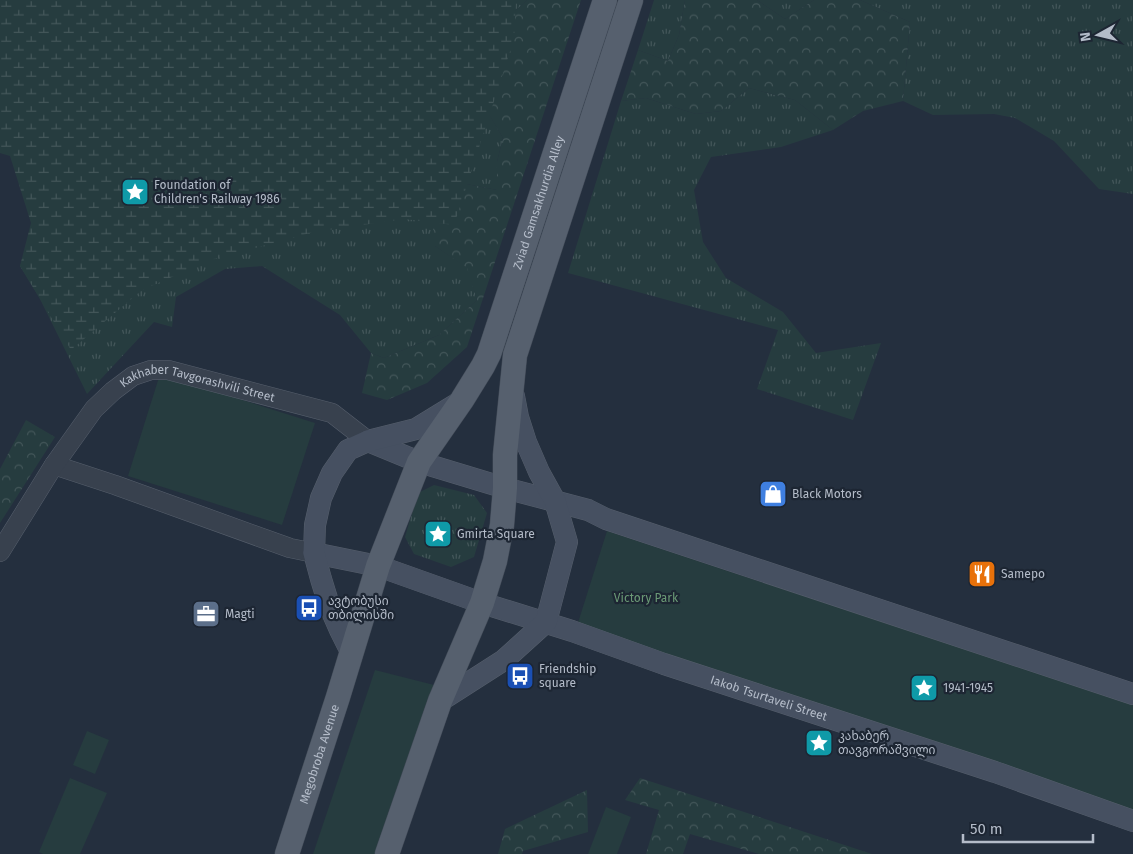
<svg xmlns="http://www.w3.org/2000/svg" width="1133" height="854" font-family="'Fira Sans','Noto Sans Georgian',sans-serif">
<defs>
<pattern id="grass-tufts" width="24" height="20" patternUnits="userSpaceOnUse" patternTransform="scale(1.25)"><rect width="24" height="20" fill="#263c3f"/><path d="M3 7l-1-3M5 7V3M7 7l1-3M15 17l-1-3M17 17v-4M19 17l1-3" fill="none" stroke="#435659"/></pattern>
<pattern id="forest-crowns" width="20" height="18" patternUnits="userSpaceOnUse" patternTransform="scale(1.25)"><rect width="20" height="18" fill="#263c3f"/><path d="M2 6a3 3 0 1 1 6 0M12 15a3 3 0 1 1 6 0" fill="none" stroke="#435659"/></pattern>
<pattern id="wetland-marsh" width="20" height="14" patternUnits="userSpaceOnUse" patternTransform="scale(1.25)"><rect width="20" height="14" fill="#263c3f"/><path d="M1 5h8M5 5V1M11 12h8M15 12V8" fill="none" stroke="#435659"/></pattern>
</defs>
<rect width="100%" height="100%" fill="#242f3e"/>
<!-- grass -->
<g fill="url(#grass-tufts)">
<polygon points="0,0 527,0 497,28 475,90 503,138 497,162 497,190 446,180 435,246 468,268 477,300 439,335 384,358 371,353 340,315 262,266 225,269 176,297 172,327 154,322 87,394 40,299 20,266 42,207"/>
<polygon points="654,0 685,0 679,35 668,61 638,50"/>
<polygon points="757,0 814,0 785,19"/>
<polygon points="860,0 1133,0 1133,194 1099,189 1054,141 1015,118 994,114 933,115 903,101 910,22"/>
<polygon points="749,88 795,100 833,130 781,147 711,157 694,190 703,242 726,278 783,312 816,353 881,343 853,420 757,389 778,330 568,273 621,101 646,98 696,114 721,111"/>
<polygon points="434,485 474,495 487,513 474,557 451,567 414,554 405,537 418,493"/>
</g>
<!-- forest -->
<g fill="url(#forest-crowns)">
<polygon points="527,0 581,0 467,347 427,383 387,400 362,393 371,353 384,358 439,335 477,300 467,268 435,246 430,199 446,180 497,190 497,162 503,138 475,91 497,28"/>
<polygon points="685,0 757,0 785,19 814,0 860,0 910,22 903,101 863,111 833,130 795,100 749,88 721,111 696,114 646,98 621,101 638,50 668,61 679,35"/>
<polygon points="26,420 55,437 0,523 0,469"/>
<polygon points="640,778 872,854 759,854 690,834 683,854 646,854 659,810 625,800"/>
<polygon points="587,790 588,832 523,851 522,854 498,854 505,829"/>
</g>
<!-- wetland -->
<polygon fill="url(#wetland-marsh)" points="0,0 516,0 514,39 454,225 404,219 314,232 211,260 142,290 71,350 20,266 31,223 10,156 0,153"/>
<!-- park -->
<g fill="#263c3f">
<polygon points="160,374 315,423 282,525 128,476"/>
<polygon points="607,531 1133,705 1133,812 576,629"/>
<polygon points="375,670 442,687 382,854 313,854"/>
<polygon points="87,731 109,740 95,774 73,765"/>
<polygon points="70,778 107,793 80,854 43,854 39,852"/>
<polygon points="606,807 631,817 617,854 588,854"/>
</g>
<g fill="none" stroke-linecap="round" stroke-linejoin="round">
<defs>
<g id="tertiary">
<polyline points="54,465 115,485 290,548 314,553"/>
<path id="s1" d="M0,552l54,-87 40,-56 19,-18 20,-15 18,-6h17l164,43 36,28"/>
</g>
<g id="secondary">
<polyline points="368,441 419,462 505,488 588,510 606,519 1133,694"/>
<path id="s2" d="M314,553l64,13 104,37 90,28 92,33 331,108 138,49"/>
<polyline points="352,654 340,630 329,605 321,579 314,553 315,525 321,498 332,473 348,450 368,441 416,429 460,402"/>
<polyline points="440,701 504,660 546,622 567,542 555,501 539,472 526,442 518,417 514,396"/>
</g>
<g id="primary">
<path id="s3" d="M287,854l51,-157 40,-131 41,-104 43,-62 21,-34 6,-12 116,-354"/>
<polyline points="387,854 440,701 482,603 495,561 502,525 505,488 505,455 515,355 631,0"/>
</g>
</defs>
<!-- tertiary casing -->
<use href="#tertiary" stroke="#565f6c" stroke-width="20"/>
<!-- secondary casing -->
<use href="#secondary" stroke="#565f6c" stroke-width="22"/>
<!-- primary casing -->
<use href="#primary" stroke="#414a57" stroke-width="25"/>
<!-- tertiary -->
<use href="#tertiary" stroke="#38414e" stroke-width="19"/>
<!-- secondary -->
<use href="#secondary" stroke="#465061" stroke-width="21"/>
<!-- primary -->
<use href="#primary" stroke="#56606e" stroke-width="24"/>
</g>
<!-- icons -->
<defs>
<symbol id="sight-square" viewBox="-11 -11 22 22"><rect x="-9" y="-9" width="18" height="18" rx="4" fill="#0f9aa8" stroke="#1d2633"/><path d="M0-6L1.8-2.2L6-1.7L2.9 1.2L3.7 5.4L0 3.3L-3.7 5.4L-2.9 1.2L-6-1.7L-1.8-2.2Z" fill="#fff"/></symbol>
<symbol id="shop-square" viewBox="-11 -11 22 22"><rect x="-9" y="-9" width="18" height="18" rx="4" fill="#3f7fe0" stroke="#1d2633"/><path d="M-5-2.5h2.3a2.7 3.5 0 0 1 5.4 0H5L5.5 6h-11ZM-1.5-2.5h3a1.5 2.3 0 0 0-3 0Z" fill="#fff"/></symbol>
<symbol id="restaurant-square" viewBox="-11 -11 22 22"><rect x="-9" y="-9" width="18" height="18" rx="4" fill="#e8710a" stroke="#1d2633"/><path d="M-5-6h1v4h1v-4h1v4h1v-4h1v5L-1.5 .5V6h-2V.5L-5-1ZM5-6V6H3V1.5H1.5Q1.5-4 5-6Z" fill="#fff"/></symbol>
<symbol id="bus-square" viewBox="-11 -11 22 22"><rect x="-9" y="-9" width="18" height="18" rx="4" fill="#1a4fb4" stroke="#1d2633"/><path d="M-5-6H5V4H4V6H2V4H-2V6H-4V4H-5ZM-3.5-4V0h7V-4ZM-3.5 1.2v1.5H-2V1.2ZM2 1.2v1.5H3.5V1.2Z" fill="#fff"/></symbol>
<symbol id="office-square" viewBox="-11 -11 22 22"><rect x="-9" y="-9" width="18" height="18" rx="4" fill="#5c6f8a" stroke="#1d2633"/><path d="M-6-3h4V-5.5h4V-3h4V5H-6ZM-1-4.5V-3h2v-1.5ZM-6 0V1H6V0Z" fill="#fff"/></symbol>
</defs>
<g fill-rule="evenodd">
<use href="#sight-square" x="119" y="176" width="32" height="32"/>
<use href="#shop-square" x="757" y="478" width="32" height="32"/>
<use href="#sight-square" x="422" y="518" width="32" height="32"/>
<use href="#restaurant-square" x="966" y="558" width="32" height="32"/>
<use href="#bus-square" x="293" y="592" width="32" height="32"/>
<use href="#office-square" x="190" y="598" width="32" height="32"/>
<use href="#bus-square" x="504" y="660" width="32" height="32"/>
<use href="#sight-square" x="908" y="672" width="32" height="32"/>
<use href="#sight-square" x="803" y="727" width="32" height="32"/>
</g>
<g text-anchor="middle" stroke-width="4.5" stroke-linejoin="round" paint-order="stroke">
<!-- poi labels -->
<g font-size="12" fill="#b4bcc9" stroke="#1d2633" text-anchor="start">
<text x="154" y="189">Foundation of<tspan x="154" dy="14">Children's Railway 1986</tspan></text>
<text x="792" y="498">Black Motors</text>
<text x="457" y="538">Gmirta Square</text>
<text x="1001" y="578">Samepo</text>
<text x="328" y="605">ავტობუსი<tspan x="328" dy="14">თბილისში</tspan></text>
<text x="225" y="618">Magti</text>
<text x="539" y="673">Friendship<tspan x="539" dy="14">square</tspan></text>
<text x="943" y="692">1941-1945</text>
<text x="838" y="740">კახაბერ<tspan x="838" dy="14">თავგორაშვილი</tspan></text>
</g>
<!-- street labels -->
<g font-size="12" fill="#b4bcc9" stroke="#1d2633">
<text dy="4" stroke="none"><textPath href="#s3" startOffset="702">Zviad Gamsakhurdia Alley</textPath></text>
<text dy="4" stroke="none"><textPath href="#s1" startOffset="288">Kakhaber Tavgorashvili Street</textPath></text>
<text dy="4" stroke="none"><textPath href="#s2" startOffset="478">Iakob Tsurtaveli Street</textPath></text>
<text dy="4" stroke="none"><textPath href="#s3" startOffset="105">Megobroba Avenue</textPath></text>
</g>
<!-- park labels -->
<g font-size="12" fill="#6b9a76" stroke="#1d2633">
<text x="646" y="602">Victory Park</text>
</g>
</g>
<!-- north arrow -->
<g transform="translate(1098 35) rotate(262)" stroke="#1d2633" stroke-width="4" paint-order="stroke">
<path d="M0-4L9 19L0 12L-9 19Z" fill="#b4bcc9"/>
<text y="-8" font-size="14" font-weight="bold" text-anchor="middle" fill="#b4bcc9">N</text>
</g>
<!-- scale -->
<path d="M963 834v8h130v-8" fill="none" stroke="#b4bcc9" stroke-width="2.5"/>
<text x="970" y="834" font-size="15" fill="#b4bcc9" stroke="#1d2633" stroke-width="4" paint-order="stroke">50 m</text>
</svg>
